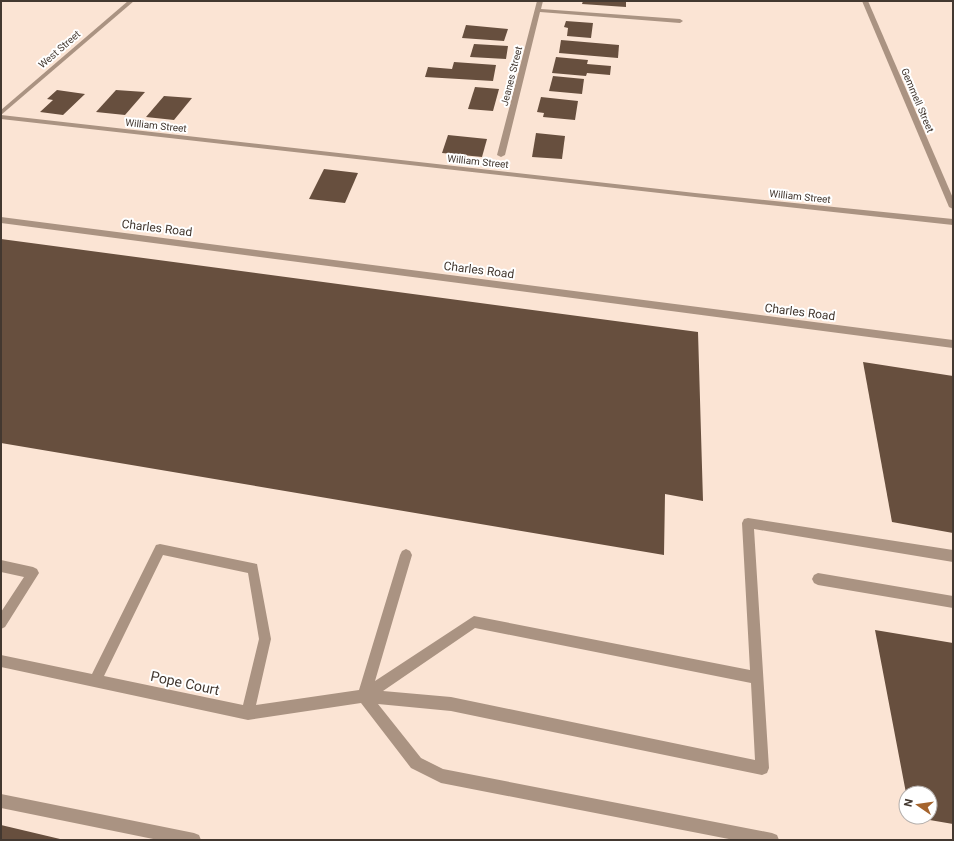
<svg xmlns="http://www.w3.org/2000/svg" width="954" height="841" font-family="Roboto,sans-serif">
<rect width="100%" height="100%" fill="#fbe4d4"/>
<!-- building -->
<g fill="#674f3e">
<polygon points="583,1 626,1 626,7 582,4"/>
<polygon points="566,21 593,23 591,38 567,36 568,28 564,27"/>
<polygon points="466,25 508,29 504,41 462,38"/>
<polygon points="561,40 619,45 618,58 559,53"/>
<polygon points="474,44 508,46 506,59 470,57"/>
<polygon points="556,57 588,60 587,64 611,66 610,75 587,73 586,76 552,73"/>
<polygon points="454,62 496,65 493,81 425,77 428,67 452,69"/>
<polygon points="553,76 584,79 582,94 549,91"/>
<polygon points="475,87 499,89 493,111 468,109"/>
<polygon points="57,90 85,94 63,115 40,112 53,100 47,99"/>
<polygon points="116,90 145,92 125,115 96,112"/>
<polygon points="164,96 192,98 174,120 146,117"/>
<polygon points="541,97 578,101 575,120 543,117 544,113 537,112"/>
<polygon points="536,133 565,136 562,159 532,157"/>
<polygon points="448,135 487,139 482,157 442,153"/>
<polygon points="324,169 358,173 345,203 309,199"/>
<polygon points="1,239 698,332 703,501 665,494 664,555 1,443"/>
<polygon points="863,362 953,376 953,533 892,522"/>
<polygon points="875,630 953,643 953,824 918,818 930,817 930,793 906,793"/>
<polygon points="1,825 60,839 60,840 1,840"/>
</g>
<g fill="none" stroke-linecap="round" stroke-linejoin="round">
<!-- minor -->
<g fill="#aa9382" fill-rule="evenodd">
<polygon points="128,1 134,1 1,115 1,110"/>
<polygon points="537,1 543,1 541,9 680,19 683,21 680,23 540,12 505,155 501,157 497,155"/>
<polygon points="862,1 868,1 953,198 953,209 949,207"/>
<polygon points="1,115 695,193 953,219 953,225 695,197 1,119"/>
<polygon points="1,217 953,340 953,348 1,223"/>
<path d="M748,518l205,32v12l-199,-33 15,239 -2,5 -5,2 -311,-64 -73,-7 43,54 22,11 329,64 5,2 2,5h-45l-293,-57 -30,-15 -50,-65 -113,17 -247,-53v-12l91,19 64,-129 4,-1 97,20 14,75 -15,66 103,-15 41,-135 2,-4 4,-2 4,2 2,4 -37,126 99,-65 276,54 -8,-147 2,-4zM163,555l85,18 11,66 -16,66 -139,-29zM475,628l276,55 4,77 -304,-63 -68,-6z"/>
<polygon points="1,560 33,567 37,569 39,573 5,627 1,629 1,612 24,577 1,572"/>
<polygon points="818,573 953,596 953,608 818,585 814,583 812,579 814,575"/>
<polygon points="1,794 194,833 199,835 201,840 158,840 1,808"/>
</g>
</g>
<g text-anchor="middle" stroke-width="4" stroke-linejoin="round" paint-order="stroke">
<!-- far-street labels -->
<g font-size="10" fill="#433830" stroke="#fff">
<text transform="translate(59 49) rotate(-41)" y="4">West Street</text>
<text transform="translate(511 76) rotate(-76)" y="4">Jeanes Street</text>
<text transform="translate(918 100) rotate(67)" y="4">Gemmell Street</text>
<text transform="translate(156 125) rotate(6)" y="4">William Street</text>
<text transform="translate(478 161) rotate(6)" y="4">William Street</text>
<text transform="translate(800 196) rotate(6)" y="4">William Street</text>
</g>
<!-- street labels -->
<g font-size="12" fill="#433830" stroke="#fff">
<text transform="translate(157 228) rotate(7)" y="4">Charles Road</text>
<text transform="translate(479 270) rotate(7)" y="4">Charles Road</text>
<text transform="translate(800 312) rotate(7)" y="4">Charles Road</text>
</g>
<!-- near-street labels -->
<g font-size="14" fill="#433830" stroke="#fff">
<text transform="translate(185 683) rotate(12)" y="5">Pope Court</text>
</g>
</g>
<!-- border -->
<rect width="954" height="841" fill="none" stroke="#433830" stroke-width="4"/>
<!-- north arrow -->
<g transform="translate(918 805) rotate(283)"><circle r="19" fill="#ffffff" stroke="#b4afac"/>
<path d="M0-3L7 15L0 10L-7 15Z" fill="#a5642e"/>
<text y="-6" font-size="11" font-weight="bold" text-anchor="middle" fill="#433830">N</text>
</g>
</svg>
